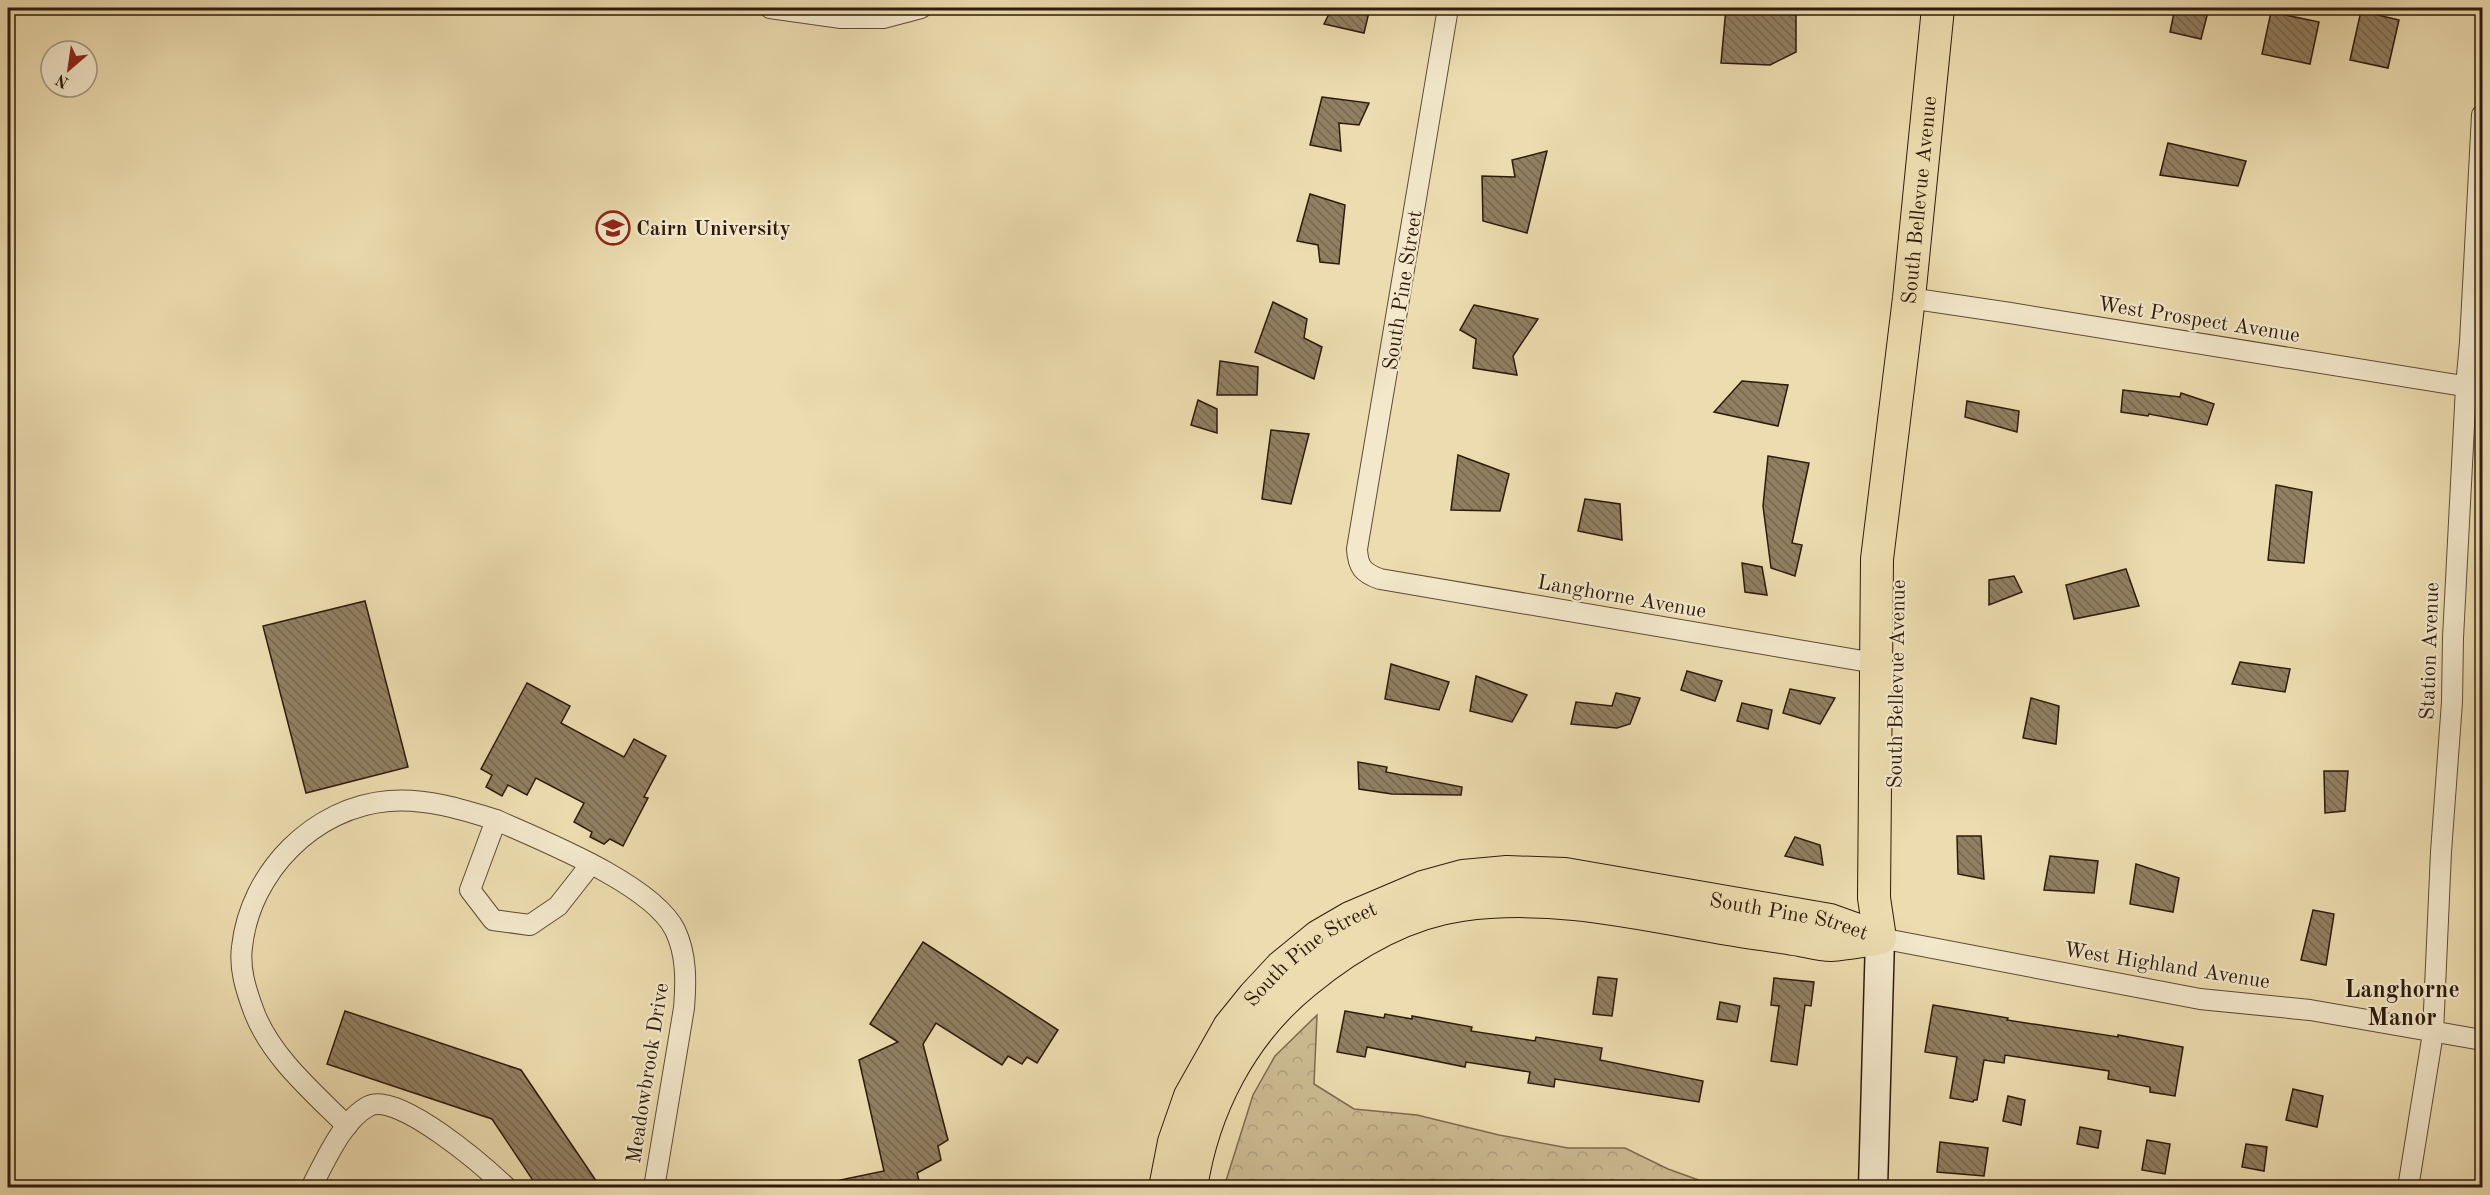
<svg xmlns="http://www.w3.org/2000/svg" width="2490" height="1195" font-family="'Old Standard TT',serif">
<defs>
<pattern id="forest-crowns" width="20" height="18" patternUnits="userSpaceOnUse" patternTransform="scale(1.5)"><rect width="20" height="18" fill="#ccbb93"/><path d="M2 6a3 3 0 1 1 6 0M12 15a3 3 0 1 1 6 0" fill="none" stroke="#b0a07e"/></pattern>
<pattern id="building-back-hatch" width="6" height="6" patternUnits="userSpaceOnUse" patternTransform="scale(1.5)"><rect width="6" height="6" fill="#917f61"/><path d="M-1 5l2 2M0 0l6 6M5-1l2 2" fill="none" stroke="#77674e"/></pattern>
</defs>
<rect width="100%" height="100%" fill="#ecdcaf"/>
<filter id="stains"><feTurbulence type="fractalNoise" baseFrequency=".00333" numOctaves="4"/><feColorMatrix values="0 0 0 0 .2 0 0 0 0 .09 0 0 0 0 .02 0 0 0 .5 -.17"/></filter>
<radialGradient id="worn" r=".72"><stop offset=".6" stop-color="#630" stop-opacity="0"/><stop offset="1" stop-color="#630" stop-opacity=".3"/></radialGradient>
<!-- forest -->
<polygon fill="url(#forest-crowns)" stroke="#7d6a50" stroke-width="1.5" points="1317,1015 1314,1084 1354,1109 1417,1115 1499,1135 1568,1148 1625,1148 1668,1169 1718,1187 1224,1187 1253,1095 1275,1056"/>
<!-- building -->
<g fill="url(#building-back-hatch)" stroke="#2e1a0c" stroke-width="1.5">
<polygon points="1332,8 1370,8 1364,33 1324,24"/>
<polygon points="1726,8 1747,8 1796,15 1796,52 1770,65 1721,63"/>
<polygon points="2175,8 2209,8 2201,39 2170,32"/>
<polygon points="2361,11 2399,20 2388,68 2350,60"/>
<polygon points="2271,12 2319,22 2310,64 2262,54"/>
<polygon points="1322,97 1369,103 1359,125 1339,123 1341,151 1310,145"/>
<polygon points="2168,143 2246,161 2238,186 2160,175"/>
<polygon points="1547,151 1527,233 1483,221 1482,176 1515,177 1512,160"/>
<polygon points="1310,194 1345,205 1339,264 1320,262 1318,245 1297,241"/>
<polygon points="1273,302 1307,319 1304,338 1322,347 1314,379 1255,352"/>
<polygon points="1474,305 1538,319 1513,356 1517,375 1473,368 1476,339 1460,330"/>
<polygon points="1220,361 1258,367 1257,395 1217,395"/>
<polygon points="1742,381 1788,385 1778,426 1714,412"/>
<polygon points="2123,390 2180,397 2181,393 2214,404 2207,425 2149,414 2148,416 2121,412"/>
<polygon points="1198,400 1217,409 1217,433 1191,425"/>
<polygon points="1967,401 2019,411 2017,432 1965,417"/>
<polygon points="1271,430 1309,434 1291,504 1262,499"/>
<polygon points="1458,455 1509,474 1500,511 1451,510"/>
<polygon points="1768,456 1809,463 1792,543 1802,545 1795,576 1771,568 1763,506"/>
<polygon points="2276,485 2312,492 2304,563 2268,560"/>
<polygon points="1585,499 1620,504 1622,540 1578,531"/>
<polygon points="1742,563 1762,567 1767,595 1745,592"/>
<polygon points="2126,569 2139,606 2074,619 2066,585"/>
<polygon points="2014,576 2022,592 1989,605 1989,580"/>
<polygon points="365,601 408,767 306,793 263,626"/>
<polygon points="2240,662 2290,669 2285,692 2232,684"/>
<polygon points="1391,664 1449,682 1439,710 1385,699"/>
<polygon points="1687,671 1722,681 1715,701 1681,690"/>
<polygon points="1476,676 1527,695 1512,722 1470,711"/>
<polygon points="527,683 570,706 561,723 624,757 634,739 666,756 644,797 648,798 623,846 610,839 604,844 590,837 592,832 574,822 584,803 536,778 527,795 508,785 502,796 486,787 492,775 481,769"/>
<polygon points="1790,689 1835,698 1820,724 1783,713"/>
<polygon points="1616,693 1640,698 1630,724 1617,728 1571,724 1576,702 1612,706"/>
<polygon points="2031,698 2059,706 2056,744 2023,738"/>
<polygon points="1742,703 1772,710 1768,729 1737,721"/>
<polygon points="1358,762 1387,767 1386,772 1462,787 1461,795 1392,794 1359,789"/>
<polygon points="2324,771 2348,771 2345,811 2325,813"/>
<polygon points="1957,836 1981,836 1984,879 1958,874"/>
<polygon points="1795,837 1820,845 1823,865 1785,856"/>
<polygon points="2050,856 2098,861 2094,893 2044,890"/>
<polygon points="2136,864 2179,878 2173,912 2130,904"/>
<polygon points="2313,910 2334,914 2326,965 2301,960"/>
<polygon points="923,942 1058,1030 1037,1063 1027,1057 1022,1064 1008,1056 1002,1065 936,1023 923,1044 948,1140 938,1146 941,1160 917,1173 921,1188 841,1188 840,1180 884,1171 859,1060 898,1042 870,1024"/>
<polygon points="1598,977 1617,979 1612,1016 1593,1014"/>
<polygon points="1774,978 1814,982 1811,1006 1805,1005 1797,1065 1771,1061 1779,1006 1771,1005"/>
<polygon points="1720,1002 1740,1006 1737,1022 1717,1019"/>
<polygon points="1933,1005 2008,1018 2007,1020 2118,1037 2118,1035 2183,1047 2175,1096 2150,1092 2150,1087 2108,1079 2109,1071 2005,1055 2004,1063 1984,1060 1977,1100 1974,1100 1973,1102 1950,1098 1957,1057 1925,1052"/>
<polygon points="345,1011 521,1070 601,1188 538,1188 492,1119 327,1064"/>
<polygon points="1345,1011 1384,1018 1385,1014 1412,1019 1412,1016 1472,1027 1471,1031 1535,1041 1536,1037 1602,1048 1600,1060 1703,1081 1699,1102 1555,1079 1554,1087 1528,1083 1530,1072 1466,1062 1465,1067 1367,1047 1365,1057 1337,1052"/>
<polygon points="2293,1089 2323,1096 2317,1127 2286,1120"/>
<polygon points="2008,1096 2025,1100 2021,1125 2003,1121"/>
<polygon points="2080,1127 2101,1131 2098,1148 2077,1144"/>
<polygon points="2147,1140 2170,1144 2165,1174 2142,1170"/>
<polygon points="1940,1142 1988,1148 1984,1176 1937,1172"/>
<polygon points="2246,1144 2267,1147 2264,1171 2242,1167"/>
</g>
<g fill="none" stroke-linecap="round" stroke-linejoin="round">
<defs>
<g id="street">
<polyline points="770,8 841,18 883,18 921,8"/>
<path d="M1448,8l-91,541c1,18 6,24 23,30l495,84"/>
<polyline points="1909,298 2010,313 2482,389"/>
<path d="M496,820c47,21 156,64 179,110 12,25 11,52 9,78l-30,180"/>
<polyline points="1880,938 2200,999 2310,1010 2482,1040"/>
<path d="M347,1126c-34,-34 -78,-71 -94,-117 -7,-19 -14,-41 -11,-62 8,-75 72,-140 147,-146 36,-3 73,8 107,19l-26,70 23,30 37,5 28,-19 33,-42"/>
<path d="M311,1188c13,-25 32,-69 58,-82 29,-15 116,61 138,82"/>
<polyline points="2408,1188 2433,1033 2441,852 2452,702 2453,638 2466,387 2470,342 2482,115"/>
</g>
<polyline id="secondary" points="1873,1188 1880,938"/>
<g id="primary">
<path id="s1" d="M1880,938l-6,-40 3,-339 32,-261 29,-290"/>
<path id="s2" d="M1165,1188l9,-46 16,-46 39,-69 25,-31 27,-29 38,-31 31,-18 73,-31 40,-11 44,-4 58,2 265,46 50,18"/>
<path d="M1191,1188c12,-80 51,-155 114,-206 44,-36 99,-69 157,-77 88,-13 179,9 266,24 24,4 48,7 72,11 10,2 21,5 31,5 15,-1 30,-4 45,-6"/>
</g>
</defs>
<!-- street casing -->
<use href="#street" stroke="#5e4a35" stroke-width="22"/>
<!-- secondary casing -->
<use href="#secondary" stroke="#2e1a0c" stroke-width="31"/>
<!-- primary casing -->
<use href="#primary" stroke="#2e1a0c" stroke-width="34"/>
<!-- street -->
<use href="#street" stroke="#f3e8cb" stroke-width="20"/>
<!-- secondary -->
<use href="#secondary" stroke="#f3e8cb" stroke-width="28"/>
<!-- primary -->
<use href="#primary" stroke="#ecdcaf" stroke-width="32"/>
</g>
<!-- icons -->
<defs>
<symbol id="university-ring" viewBox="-11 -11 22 22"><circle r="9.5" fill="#f3e8cb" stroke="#8f2418" stroke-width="1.5"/><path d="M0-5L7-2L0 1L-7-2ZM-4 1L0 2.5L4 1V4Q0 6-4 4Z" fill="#8f2418"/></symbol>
</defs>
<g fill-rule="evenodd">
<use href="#university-ring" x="594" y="209" width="38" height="38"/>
</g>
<g text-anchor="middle" stroke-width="4.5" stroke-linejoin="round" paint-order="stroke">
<!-- street labels -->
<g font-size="21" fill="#2e1a0c" stroke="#f3e8cb">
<text dy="7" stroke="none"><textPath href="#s1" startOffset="741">South Bellevue Avenue</textPath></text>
<text transform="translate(1402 290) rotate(-81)" y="7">South Pine Street</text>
<text transform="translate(2199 319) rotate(9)" y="7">West Prospect Avenue</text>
<text transform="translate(1622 596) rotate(10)" y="7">Langhorne Avenue</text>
<text transform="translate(2429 651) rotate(-88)" y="7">Station Avenue</text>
<text transform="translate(1896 684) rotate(-89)" y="7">South Bellevue Avenue</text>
<text dy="7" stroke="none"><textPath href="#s2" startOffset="790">South Pine Street</textPath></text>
<text dy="7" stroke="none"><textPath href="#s2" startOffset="286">South Pine Street</textPath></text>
<text transform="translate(2167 965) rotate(9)" y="7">West Highland Avenue</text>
<text transform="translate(647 1073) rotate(-81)" y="7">Meadowbrook Drive</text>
</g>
<!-- poi labels -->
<g font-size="21" font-weight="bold" fill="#2e1a0c" stroke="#f3e8cb" text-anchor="start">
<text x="636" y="235">Cairn University</text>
</g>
<!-- quarter labels -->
<g font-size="24" font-weight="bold" fill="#2e1a0c" stroke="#f3e8cb">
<text x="2402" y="997">Langhorne<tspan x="2402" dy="28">Manor</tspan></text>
</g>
</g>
<!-- margin -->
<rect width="2490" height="1195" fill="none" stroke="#ecdcaf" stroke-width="30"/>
<rect x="9" y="9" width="2472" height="1177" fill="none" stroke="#2e1a0c" stroke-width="3"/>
<rect x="15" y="15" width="2460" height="1165" fill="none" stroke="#2e1a0c" stroke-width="1.5"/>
<!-- north arrow -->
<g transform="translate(69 69) rotate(209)"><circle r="28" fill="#f3e8cb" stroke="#a4967f" stroke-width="1.5"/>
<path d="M0-4.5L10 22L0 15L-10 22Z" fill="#8f2418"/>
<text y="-9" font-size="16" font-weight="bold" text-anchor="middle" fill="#2e1a0c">N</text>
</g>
<rect width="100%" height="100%" filter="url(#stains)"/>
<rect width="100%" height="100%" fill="url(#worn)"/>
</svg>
